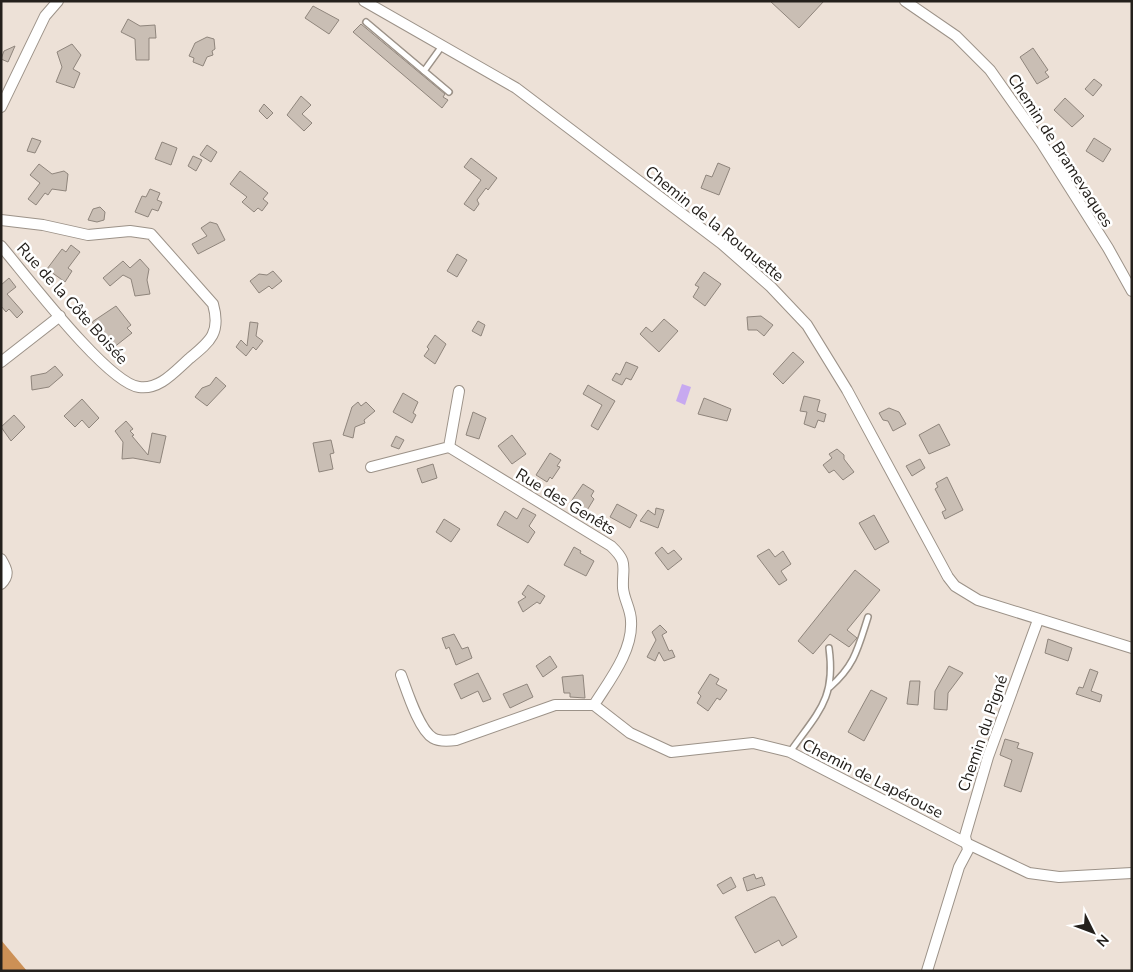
<svg xmlns="http://www.w3.org/2000/svg" width="1133" height="972" font-family="'Nunito Sans',sans-serif">
<rect width="100%" height="100%" fill="#ede1d7"/>
<!-- forest -->
<polygon fill="#cc9056" points="1,940 27,971 1,971"/>
<!-- water -->
<polygon fill="#c7a9f0" points="682,384 691,387 685,405 676,401"/>
<!-- building -->
<g fill="#c9beb4" stroke="#8f857c">
<polygon points="770,1 824,1 799,28"/>
<polygon points="313,6 339,20 329,34 305,18"/>
<polygon points="128,19 140,26 155,25 156,38 149,38 149,60 136,60 135,39 121,32"/>
<polygon points="361,24 445,94 443,97 448,100 442,108 353,32"/>
<polygon points="207,37 214,39 215,49 212,51 213,55 207,57 203,66 193,62 194,58 189,56 195,43"/>
<polygon points="72,44 81,55 73,69 80,73 74,88 56,82 62,67 57,52"/>
<polygon points="15,46 8,62 1,59 4,51"/>
<polygon points="1033,48 1048,70 1045,72 1049,77 1037,84 1020,57"/>
<polygon points="1094,79 1102,85 1093,96 1085,89"/>
<polygon points="301,96 311,105 302,114 312,123 304,131 287,115"/>
<polygon points="1065,98 1084,116 1072,127 1054,110"/>
<polygon points="264,104 273,113 267,119 259,111"/>
<polygon points="32,138 41,141 35,153 27,151"/>
<polygon points="1094,138 1111,149 1103,162 1086,151"/>
<polygon points="162,142 177,148 171,165 155,159"/>
<polygon points="207,145 217,152 211,162 200,155"/>
<polygon points="193,156 202,160 196,171 188,166"/>
<polygon points="471,158 497,178 488,190 486,188 477,200 479,204 474,211 464,204 481,180 464,167"/>
<polygon points="718,163 730,168 719,195 701,188 706,175 712,177"/>
<polygon points="39,164 52,174 64,171 68,174 66,191 52,189 48,195 45,193 36,205 28,199 40,183 30,175"/>
<polygon points="240,171 268,193 263,199 268,203 262,211 258,208 254,212 242,202 247,197 230,184"/>
<polygon points="150,189 160,193 157,200 162,202 158,211 152,209 148,217 135,212 142,196 146,197"/>
<polygon points="100,207 105,212 104,220 97,222 88,220 93,209"/>
<polygon points="210,222 217,224 225,240 198,254 192,244 207,236 201,228"/>
<polygon points="71,245 80,252 68,268 72,271 65,282 47,269 62,249 66,252"/>
<polygon points="457,254 467,260 457,277 447,271"/>
<polygon points="140,259 149,269 147,280 150,294 135,296 131,279 123,275 110,286 103,278 123,261 130,268"/>
<polygon points="273,271 282,281 272,289 269,286 259,293 250,281 259,274 267,275"/>
<polygon points="704,272 721,284 705,306 693,297 699,287 695,285"/>
<polygon points="9,278 16,287 7,294 23,312 17,318 9,309 6,312 1,306 1,285"/>
<polygon points="116,306 131,325 127,328 132,333 113,348 92,322"/>
<polygon points="761,316 773,325 764,336 757,330 748,330 747,317"/>
<polygon points="664,319 678,331 659,352 640,334 646,327 652,332"/>
<polygon points="478,321 485,325 481,336 472,331"/>
<polygon points="250,322 258,323 256,336 263,341 256,350 253,347 246,356 236,347 241,340 247,346"/>
<polygon points="435,335 446,344 435,364 424,356 429,349 427,347"/>
<polygon points="793,352 804,362 783,384 773,374"/>
<polygon points="626,362 638,367 631,380 626,378 622,385 612,380 616,373 620,375"/>
<polygon points="55,366 63,375 49,387 32,390 31,376 46,373"/>
<polygon points="216,377 226,386 207,406 195,397 202,388 210,385"/>
<polygon points="588,385 615,401 598,430 591,426 602,405 583,394"/>
<polygon points="403,393 418,402 413,413 416,415 412,423 393,412"/>
<polygon points="804,396 820,400 817,411 826,414 824,422 818,420 815,428 804,424 807,412 800,411"/>
<polygon points="704,398 731,409 727,421 698,414"/>
<polygon points="82,399 99,418 89,428 82,420 75,427 64,416"/>
<polygon points="358,402 361,406 366,402 375,411 364,420 365,423 355,427 353,438 343,435 352,407"/>
<polygon points="889,408 899,412 906,424 893,431 888,421 883,420 879,413"/>
<polygon points="473,412 486,418 479,439 466,435"/>
<polygon points="14,415 25,427 11,441 1,427"/>
<polygon points="126,421 133,429 130,431 134,435 132,436 148,455 152,433 166,436 160,463 133,458 122,459 123,442 115,431"/>
<polygon points="939,424 950,445 929,454 919,435"/>
<polygon points="512,435 526,454 512,464 498,446"/>
<polygon points="396,436 404,440 399,449 391,446"/>
<polygon points="331,440 334,453 330,454 333,469 319,472 313,443"/>
<polygon points="837,449 844,455 844,459 854,472 843,480 834,470 829,473 823,465 832,458 829,454"/>
<polygon points="550,453 561,460 557,466 560,467 552,479 550,477 547,482 536,475"/>
<polygon points="920,459 925,468 912,476 906,466"/>
<polygon points="433,464 437,478 422,483 417,469"/>
<polygon points="947,477 963,510 945,519 942,512 946,510 935,489 938,487 936,483"/>
<polygon points="583,484 594,491 591,496 594,499 586,512 570,503"/>
<polygon points="617,504 637,515 630,528 610,517"/>
<polygon points="523,508 536,515 529,526 535,532 528,543 497,525 505,511 517,519"/>
<polygon points="656,508 664,510 658,528 640,521 648,510 655,515"/>
<polygon points="874,515 889,542 875,550 859,523"/>
<polygon points="444,519 460,529 451,542 436,532"/>
<polygon points="574,547 581,551 580,553 594,561 586,576 564,565"/>
<polygon points="662,547 668,554 674,550 682,559 668,570 655,553"/>
<polygon points="769,549 775,557 783,551 791,564 781,571 787,580 779,585 757,556"/>
<polygon points="855,570 880,590 847,630 857,638 849,647 830,634 813,654 798,641"/>
<polygon points="528,585 545,596 540,604 537,602 523,612 518,602 526,597 522,594"/>
<polygon points="660,625 667,632 662,635 669,651 672,650 675,657 664,661 659,652 655,661 647,657 656,640 652,632"/>
<polygon points="454,634 462,649 468,647 472,658 456,665 449,647 446,649 442,638"/>
<polygon points="1048,639 1072,648 1068,661 1045,653"/>
<polygon points="550,656 557,667 543,677 536,666"/>
<polygon points="949,666 963,673 948,693 947,710 934,709 935,691"/>
<polygon points="1090,669 1098,672 1091,691 1102,695 1100,702 1076,694 1079,687 1083,688"/>
<polygon points="478,673 491,699 483,702 478,691 461,699 454,684"/>
<polygon points="710,674 719,679 716,684 727,690 720,700 717,698 708,711 697,703 701,696 698,693"/>
<polygon points="583,675 585,698 570,697 570,693 564,693 562,677"/>
<polygon points="910,681 920,681 918,705 907,704"/>
<polygon points="527,684 533,697 510,708 503,694"/>
<polygon points="871,690 887,698 864,741 848,732"/>
<polygon points="1005,739 1019,743 1017,748 1033,753 1021,792 1004,786 1012,760 1000,755"/>
<polygon points="754,874 756,879 762,877 765,885 747,891 743,878"/>
<polygon points="731,877 736,887 723,894 717,885"/>
<polygon points="771,897 775,897 797,937 782,946 779,940 755,953 735,917"/>
</g>
<g fill="none" stroke-linecap="round" stroke-linejoin="round">
<defs>
<g id="service">
<polyline points="366,22 449,92"/>
<polyline points="424,71 442,46"/>
<path d="M830,687c25,-22 28,-39 38,-70"/>
<path d="M790,752c28,-40 46,-53 39,-104"/>
</g>
<g id="minor">
<polyline points="364,1 516,88 722,244 771,287 807,325 847,390 948,577 955,586 978,600 1132,648"/>
<polyline points="905,1 956,36 990,70 1041,142 1108,248 1132,291"/>
<polyline points="1,107 45,16 58,1"/>
<path d="M1,220l42,5 45,10 42,-4 21,3 62,70c8,28 -2,37 -23,54 -15,13 -30,32 -51,29 -32,-4 -114,-113 -138,-141"/>
<polyline points="1,362 60,316"/>
<path d="M449,447l162,99c18,17 11,20 12,42 1,12 8,21 8,33 2,30 -22,60 -37,84l36,28 41,19 82,-9 37,9 176,91 63,30 30,4 73,-4"/>
<polyline points="371,467 449,447 459,391"/>
<path d="M1,559c6,10 9,16 0,25"/>
<path d="M401,675c6,16 18,55 32,63 7,4 16,3 23,2l99,-35h39"/>
<polyline points="927,971 959,867 968,850 965,836 988,757 1038,620"/>
</g>
</defs>
<!-- service casing -->
<use href="#service" stroke="#9c9288" stroke-width="8"/>
<!-- minor casing -->
<use href="#minor" stroke="#9c9288" stroke-width="12"/>
<!-- service -->
<use href="#service" stroke="#fff" stroke-width="5"/>
<!-- minor -->
<use href="#minor" stroke="#fff" stroke-width="10"/>
</g>
<g text-anchor="middle" stroke-width="5" stroke-linejoin="round" paint-order="stroke">
<!-- street labels -->
<g font-size="16" fill="#24201c" stroke="#fff">
<text transform="translate(1061 150) rotate(57)" y="6">Chemin de Bramevaques</text>
<text transform="translate(715 223) rotate(39)" y="6">Chemin de la Rouquette</text>
<text transform="translate(73 303) rotate(48)" y="6">Rue de la Côte Boisée</text>
<text transform="translate(566 501) rotate(31)" y="6">Rue des Genêts</text>
<text transform="translate(982 733) rotate(-71)" y="6">Chemin du Pigné</text>
<text transform="translate(873 778) rotate(27)" y="6">Chemin de Lapérouse</text>
</g>
</g>
<!-- border -->
<rect width="1133" height="972" fill="none" stroke="#24201c" stroke-width="5"/>
<!-- north arrow -->
<g transform="translate(1093 932) rotate(132)" stroke="#ffffff" stroke-width="4" paint-order="stroke">
<path d="M0-4L9 19L0 12L-9 19Z" fill="#24201c"/>
<text y="-8" font-size="14" font-weight="bold" text-anchor="middle" fill="#24201c">N</text>
</g>
</svg>
